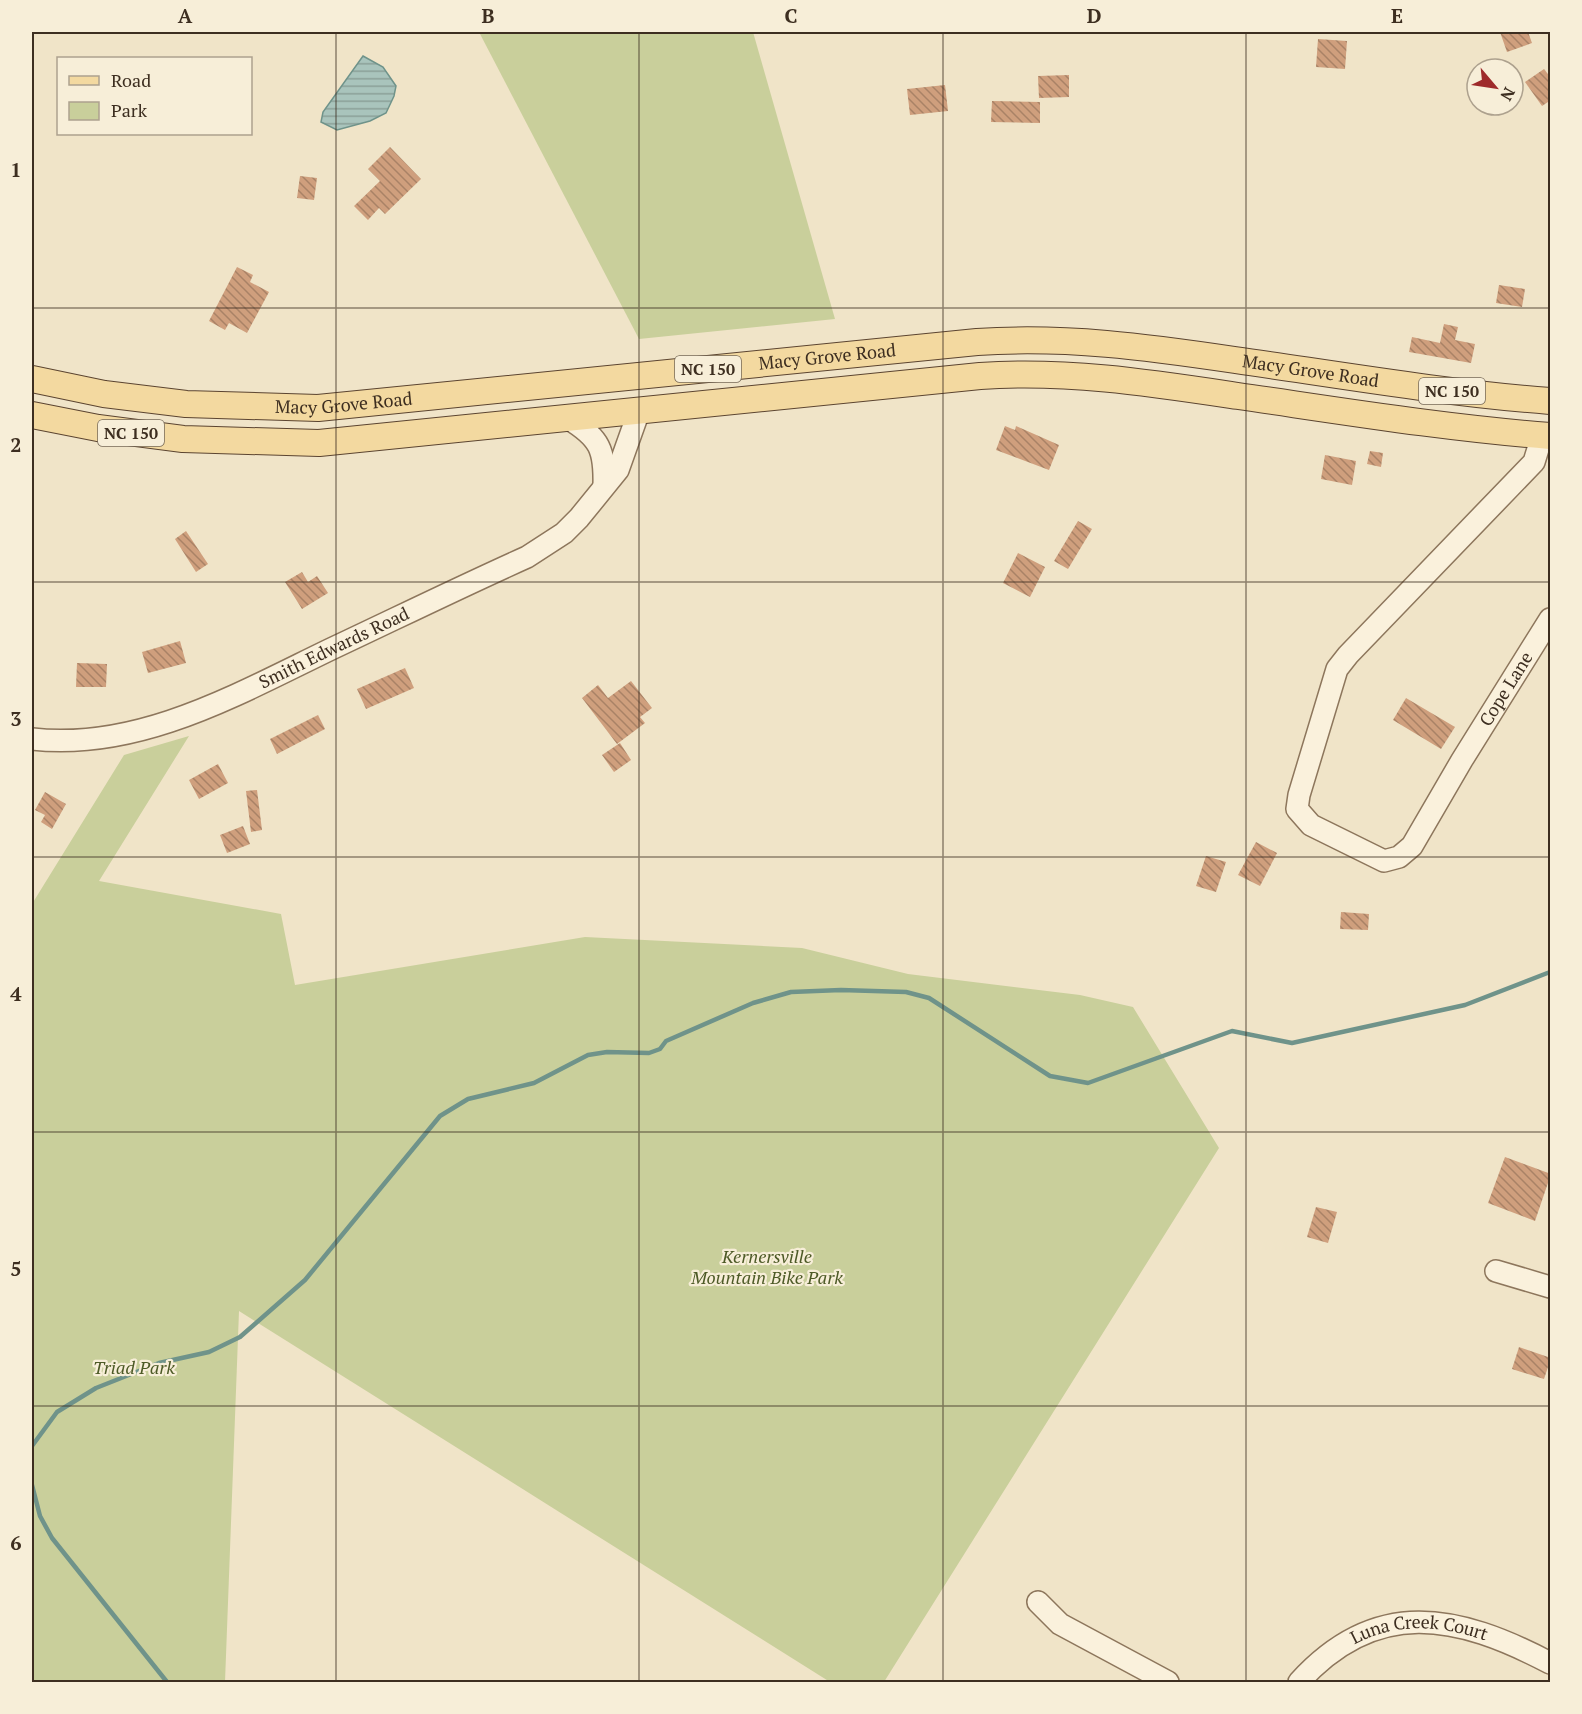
<svg xmlns="http://www.w3.org/2000/svg" width="1582" height="1714" font-family="'PT Serif',serif">
<defs>
<pattern id="water-rules" width="6" height="5" patternUnits="userSpaceOnUse" patternTransform="scale(1.5)"><rect width="6" height="5" fill="#a9c4bc"/><path d="M0 2.5h6" fill="none" stroke="#8ba098"/></pattern>
<pattern id="building-back-hatch" width="6" height="6" patternUnits="userSpaceOnUse" patternTransform="scale(1.5)"><rect width="6" height="6" fill="#cf9f7d"/><path d="M-1 5l2 2M0 0l6 6M5-1l2 2" fill="none" stroke="#a98266"/></pattern>
</defs>
<rect width="100%" height="100%" fill="#f0e4c8"/>
<!-- green -->
<g fill="#c9cf9b">
<polygon points="479,32 753,32 835,319 639,339"/>
<polygon points="189,736 99,881 281,914 295,985 585,937 802,948 908,974 1080,995 1133,1007 1219,1148 884,1682 830,1682 239,1311 225,1682 32,1682 32,904 124,755"/>
</g>
<!-- water -->
<polygon fill="url(#water-rules)" stroke="#6f938a" stroke-width="1.5" points="363,56 383,67 396,86 394,96 386,113 370,121 337,130 321,122 323,112"/>
<g fill="none" stroke-linecap="round" stroke-linejoin="round">
<!-- stream -->
<g stroke="#6f938a" stroke-width="4.5">
<polyline points="32,1446 57,1412 96,1388 159,1363 209,1352 240,1337 305,1280 440,1116 468,1099 534,1083 588,1055 607,1052 649,1053 660,1049 666,1041 753,1003 791,992 841,990 906,992 929,998 1050,1076 1088,1083 1232,1031 1292,1043 1465,1005 1550,972"/>
<polyline points="32,1485 40,1516 52,1538 167,1682"/>
</g>
</g>
<!-- building -->
<g fill="url(#building-back-hatch)">
<polygon points="1500,32 1528,32 1532,43 1507,52"/>
<polygon points="1318,39 1347,41 1345,69 1316,67"/>
<polygon points="1544,69 1551,78 1551,100 1542,106 1525,82"/>
<polygon points="1069,75 1069,97 1039,98 1038,76"/>
<polygon points="945,85 948,111 910,115 907,89"/>
<polygon points="992,101 1040,102 1040,123 991,122"/>
<polygon points="390,147 421,179 385,214 379,208 368,220 354,206 380,181 368,169"/>
<polygon points="300,176 317,178 314,200 297,198"/>
<polygon points="237,267 253,275 250,282 269,292 247,333 229,323 225,330 209,321"/>
<polygon points="1499,285 1525,289 1522,307 1496,303"/>
<polygon points="1444,324 1458,327 1455,340 1475,344 1471,363 1409,352 1412,337 1440,343"/>
<polygon points="1005,426 1015,430 1016,426 1059,445 1049,470 996,450"/>
<polygon points="1370,451 1383,453 1381,467 1367,464"/>
<polygon points="1325,455 1356,461 1352,485 1321,479"/>
<polygon points="1078,521 1092,529 1068,569 1054,561"/>
<polygon points="186,531 208,564 196,572 175,539"/>
<polygon points="1018,553 1045,567 1030,597 1003,583"/>
<polygon points="302,572 308,582 317,576 328,593 302,609 285,582"/>
<polygon points="180,641 186,663 148,673 142,652"/>
<polygon points="77,663 107,664 106,687 76,687"/>
<polygon points="405,668 414,688 366,709 357,689"/>
<polygon points="631,681 652,708 640,717 645,723 617,744 582,698 598,685 608,698"/>
<polygon points="1406,698 1455,727 1441,749 1393,720"/>
<polygon points="318,715 325,729 277,754 270,739"/>
<polygon points="620,743 631,760 614,772 602,755"/>
<polygon points="218,764 228,783 199,799 189,780"/>
<polygon points="257,790 262,830 251,832 246,791"/>
<polygon points="45,792 66,804 52,829 41,822 45,815 35,810"/>
<polygon points="243,826 250,844 227,853 220,835"/>
<polygon points="1256,842 1277,853 1260,886 1238,875"/>
<polygon points="1206,856 1226,862 1216,892 1196,886"/>
<polygon points="1341,912 1369,914 1368,930 1340,929"/>
<polygon points="1505,1157 1551,1174 1535,1221 1488,1203"/>
<polygon points="1316,1207 1337,1212 1328,1243 1307,1237"/>
<polygon points="1519,1347 1551,1358 1544,1379 1512,1369"/>
</g>
<g fill="none" stroke-linecap="round" stroke-linejoin="round">
<defs>
<g id="minor">
<path d="M569,419c31,19 36,31 35,67"/>
<path id="s1" d="M1542,436l-8,26 -186,193 -11,14 -38,126 -2,14 14,16 73,36 15,-4 13,-11 50,-86 88,-141"/>
<path id="s2" d="M32,739c106,12 204,-44 297,-89 66,-31 131,-63 198,-93l37,-24 15,-15 39,-48 21,-59"/>
<polyline points="1496,1271 1550,1287"/>
<polyline points="1038,1602 1060,1624 1168,1682"/>
<path id="s3" d="M1299,1682c77,-85 158,-68 251,-19"/>
</g>
<g id="major">
<path id="s4" d="M32,379l72,15 82,10 132,4 659,-66c89,-6 170,5 258,18 105,15 210,33 315,41"/>
<path d="M32,415l66,13 85,11 136,4 661,-67c88,-6 171,7 258,20 104,15 208,32 312,40"/>
</g>
</defs>
<!-- minor casing -->
<use href="#minor" stroke="#8d765c" stroke-width="24"/>
<!-- major casing -->
<use href="#major" stroke="#5b4430" stroke-width="28"/>
<!-- minor -->
<use href="#minor" stroke="#faf1dc" stroke-width="21"/>
<!-- major -->
<use href="#major" stroke="#f3d9a0" stroke-width="26"/>
</g>
<!-- grid -->
<path fill="none" stroke="#3d2e20" stroke-width="1.5" stroke-opacity="0.55" d="M336,32v1650M639,32v1650M943,32v1650M1246,32v1650M32,308h1518M32,582h1518M32,857h1518M32,1132h1518M32,1406h1518"/>
<g text-anchor="middle" stroke-width="4.5" stroke-linejoin="round" paint-order="stroke">
<!-- shield labels -->
<g fill="#f7eed8" stroke="#756857" stroke-width="1.5">
<rect x="675" y="356" width="66" height="26" rx="4.5"/>
<rect x="1419" y="378" width="66" height="26" rx="4.5"/>
<rect x="98" y="420" width="66" height="26" rx="4.5"/>
</g>
<g font-size="16" font-weight="bold" fill="#3d2e20">
<text x="708" y="375">NC 150</text>
<text x="1452" y="397">NC 150</text>
<text x="131" y="439">NC 150</text>
</g>
<!-- street labels -->
<g font-size="18" fill="#3d2e20" stroke="#f7eed8">
<text dy="6" stroke="none"><textPath href="#s4" startOffset="800">Macy Grove Road</textPath></text>
<text dy="6" stroke="none"><textPath href="#s4" startOffset="1286">Macy Grove Road</textPath></text>
<text dy="6" stroke="none"><textPath href="#s4" startOffset="314">Macy Grove Road</textPath></text>
<text dy="6" stroke="none"><textPath href="#s2" startOffset="320">Smith Edwards Road</textPath></text>
<text dy="6" stroke="none"><textPath href="#s1" startOffset="777">Cope Lane</textPath></text>
<text dy="6" stroke="none"><textPath href="#s3" startOffset="138">Luna Creek Court</textPath></text>
</g>
<!-- park labels -->
<g font-size="18" font-style="italic" fill="#4d5a26" stroke="#f7eed8">
<text x="767" y="1263">Kernersville<tspan x="767" dy="21">Mountain Bike Park</tspan></text>
<text x="134" y="1374">Triad Park</text>
</g>
</g>
<!-- border -->
<rect width="1582" height="1714" fill="none" stroke="#f7eed8" stroke-width="66"/>
<!-- legend -->
<rect x="57" y="57" width="195" height="78" fill="#f7eed8" stroke="#ada18e" stroke-width="1.5"/>
<rect x="69" y="76" width="30" height="9" fill="#f3d9a0" stroke="#ada18e" stroke-width="1.5"/>
<text x="111" y="87" font-size="18" fill="#3d2e20">Road</text>
<rect x="69" y="102" width="30" height="18" fill="#c9cf9b" stroke="#ada18e" stroke-width="1.5"/>
<text x="111" y="117" font-size="18" fill="#3d2e20">Park</text>
<!-- north arrow -->
<g transform="translate(1495 87) rotate(119)"><circle r="28" fill="#f7eed8" stroke="#ada18e" stroke-width="1.5"/>
<path d="M0-4.5L10 22L0 15L-10 22Z" fill="#9e2a2b"/>
<text y="-9" font-size="16" font-weight="bold" text-anchor="middle" fill="#3d2e20">N</text>
</g>
<rect x="33" y="33" width="1516" height="1648" fill="none" stroke="#3d2e20" stroke-width="2"/>
<g font-size="20" text-anchor="middle" font-weight="bold" fill="#3d2e20">
<text x="185" y="23">A</text>
<text x="488" y="23">B</text>
<text x="791" y="23">C</text>
<text x="1094" y="23">D</text>
<text x="1397" y="23">E</text>
<text x="16" y="177">1</text>
<text x="16" y="452">2</text>
<text x="16" y="726">3</text>
<text x="16" y="1001">4</text>
<text x="16" y="1276">5</text>
<text x="16" y="1550">6</text>
</g>
</svg>
